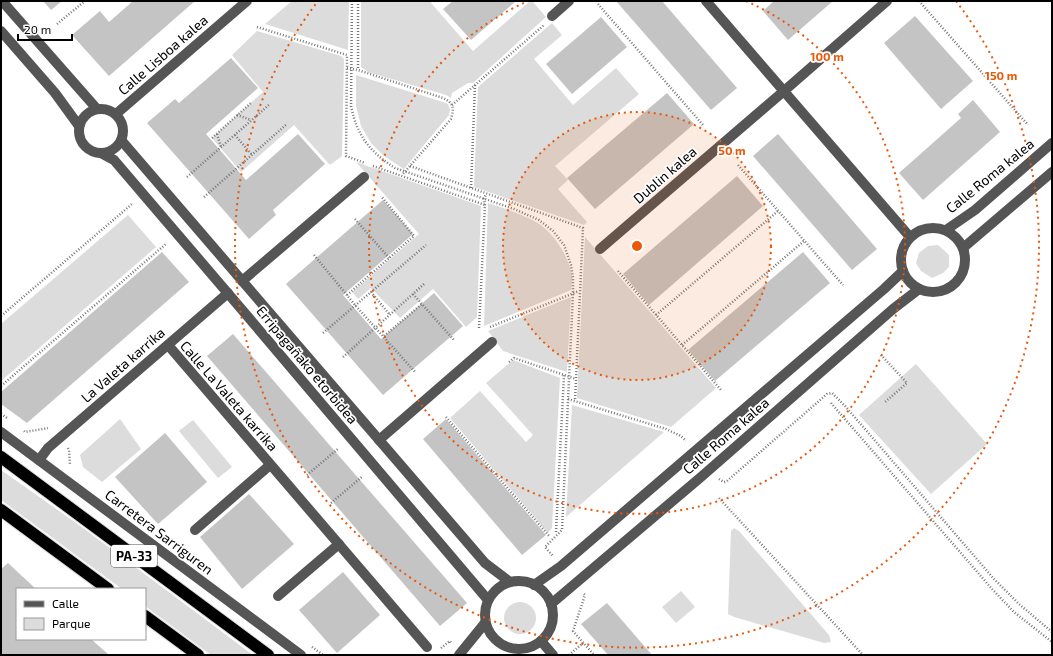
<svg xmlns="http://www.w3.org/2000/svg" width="1053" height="656" font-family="'Exo 2',sans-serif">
<rect width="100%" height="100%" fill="#fff"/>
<!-- green -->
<g fill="#dcdcdc">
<polygon points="292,1 349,1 348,50 265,24"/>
<polygon points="361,1 433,1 431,3 473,51 530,1 532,1 546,17 473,83 468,83 452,93 451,98 446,95 368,72 361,67"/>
<polygon points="552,23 562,35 534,59 573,105 616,68 639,94 555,166 568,180 558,189 587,222 584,225 474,187 478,87"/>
<polygon points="257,31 341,56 344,59 342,156 330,165 294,125 241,172 212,138 263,92 232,55"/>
<polygon points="356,75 443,102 448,104 450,110 449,115 404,169 384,156 371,143 361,126 356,106"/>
<polygon points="356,162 481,206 477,317 466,327 433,289 400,318 371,288 358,299 352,292 419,234"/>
<path d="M488,203c16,5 33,11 48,19 17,9 34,36 36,55 0,4 0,9 -1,13l-87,36z"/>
<polygon points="128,215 156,247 1,381 1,324"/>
<polygon points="585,237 716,388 671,427 577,398"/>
<polygon points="938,245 949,255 949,267 943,273 932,278 921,271 916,263 919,253 928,246"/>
<polygon points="571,297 567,372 503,351 488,331"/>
<polygon points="513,360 560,378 552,528 548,533 450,418 480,391 526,442 533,435 486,383"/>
<polygon points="916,364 987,444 931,494 859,415"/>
<polygon points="572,405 664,432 566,517"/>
<polygon points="120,419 141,449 102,482 83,467 80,455"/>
<polygon points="193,420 232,467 218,478 179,431"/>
<polygon points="1,470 79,525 253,655 211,655 145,606 145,589 122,589 1,500"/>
<polygon points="734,528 739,531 829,635 831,642 824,643 734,617 728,614 731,531"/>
<polygon points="681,591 695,607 676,623 662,607"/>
<circle cx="520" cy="618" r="16"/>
</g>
<!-- building -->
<g fill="#c4c4c4">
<polygon points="43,1 62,1 51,10"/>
<polygon points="133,1 195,1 109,76 72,35 100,11 109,22"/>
<polygon points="453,1 516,1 471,40 443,9"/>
<polygon points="616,1 662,1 737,88 711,110"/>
<polygon points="774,1 833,1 788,40 763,11"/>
<polygon points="915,16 973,81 941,109 884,43"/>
<polygon points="601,17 627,47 572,94 546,64"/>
<polygon points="231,58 258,88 206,134 246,180 298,134 325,164 273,210 276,215 249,239 147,123 175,99 179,103"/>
<polygon points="667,93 694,124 595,209 567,178"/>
<polygon points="973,100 1000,132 923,200 899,173 961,118 958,114"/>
<polygon points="778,134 877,249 852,270 753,156"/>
<polygon points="737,176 763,206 649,305 623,274"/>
<polygon points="383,200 413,234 343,295 381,339 434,293 463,326 383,395 286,284"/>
<polygon points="162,252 189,282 27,423 1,404 1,392"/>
<polygon points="803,252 830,283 715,381 688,350"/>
<polygon points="233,334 467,603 440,626 207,356"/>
<polygon points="446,419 546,535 522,555 423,439"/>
<polygon points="165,433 207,482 158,524 115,477"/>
<polygon points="249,494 294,544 242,589 200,537"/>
<polygon points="8,563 36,589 17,589 17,639 91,639 109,655 1,655 1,569"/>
<polygon points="343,572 380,615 337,653 299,610"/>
<polygon points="607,603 652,655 608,655 581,624"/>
</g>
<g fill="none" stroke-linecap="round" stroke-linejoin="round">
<defs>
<g id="highway">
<polyline points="1,457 268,655"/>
<polyline points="1,510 108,589"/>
<polyline points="145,616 198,655"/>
</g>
</defs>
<!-- highway casing -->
<use href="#highway" stroke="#dbdbdb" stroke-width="14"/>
<!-- path -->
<g stroke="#777" stroke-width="2.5" stroke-dasharray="1 2" stroke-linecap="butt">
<path d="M352,1l-1,105c6,30 19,46 44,62l119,41 25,11 14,11 11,14 7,20 2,13v15l-11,237 -17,17 8,9"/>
<polyline points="358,1 358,70"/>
<polyline points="919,1 1028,125"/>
<polyline points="598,4 703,125"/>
<polyline points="57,24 85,1"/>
<polyline points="257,27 347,55 346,156 365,163"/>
<path d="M347,68l11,2 85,28c11,5 11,10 8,21l-49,56"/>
<polyline points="452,105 544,25"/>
<polyline points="237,115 251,120"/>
<polyline points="217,134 221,147"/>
<polyline points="235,135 252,155"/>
<polyline points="212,138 252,102"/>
<polyline points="738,165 843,285"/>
<polyline points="373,166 485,205"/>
<polyline points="410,166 583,228 575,401"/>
<polyline points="187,177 270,104"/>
<polyline points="471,188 475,85"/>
<polyline points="204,197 287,124"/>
<polyline points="355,219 389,258"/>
<polyline points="314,255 355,305 416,373"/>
<polyline points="618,271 721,390"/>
<polyline points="371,292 390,315"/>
<polyline points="413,294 454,340"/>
<polyline points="347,295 414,236 381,196"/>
<polyline points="656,315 778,211"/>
<polyline points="1,316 132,204"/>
<polyline points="490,327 579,291"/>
<polyline points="479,328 485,205 484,199 486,194"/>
<polyline points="323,333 426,245"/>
<polyline points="384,336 422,304"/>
<polyline points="682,345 804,241"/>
<polyline points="881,355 907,383 885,402"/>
<polyline points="343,357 424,284"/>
<polyline points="509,362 514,358 576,379"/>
<polyline points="1,386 167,243"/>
<polyline points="568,399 666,429 681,436 686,441"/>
<polyline points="831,403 992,589 1014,612 1052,642"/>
<polyline points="1,414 7,418"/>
<polyline points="446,417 550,537"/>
<polyline points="24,431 25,432 48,428"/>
<polyline points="68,448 69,450 70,465"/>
<polyline points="307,475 339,448"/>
<polyline points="719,479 724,482 727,481 827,394 832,393 846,407 994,579 1019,604 1052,632"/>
<polyline points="719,498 863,655"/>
<polyline points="331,503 363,476"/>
<polyline points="556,532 564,375"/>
<polyline points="584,594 585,595 573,631 594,655"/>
<polyline points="312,647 323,655"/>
<polyline points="441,648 450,641 451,643"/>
<polyline points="569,655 583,643"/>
</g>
<!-- minor -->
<g stroke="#555" stroke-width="10">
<polyline points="2,1 97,109"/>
<polyline points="706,1 910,237"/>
<polyline points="552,16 569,1"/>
<polyline points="1,31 55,93 79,126"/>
<circle cx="101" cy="131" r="22"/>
<polyline points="116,114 247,1"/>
<polyline points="121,140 485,563 510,582"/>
<polyline points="101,153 114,160 249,318 488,600"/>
<circle cx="933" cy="260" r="32"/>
<polyline points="946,230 975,210 1052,143"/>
<polyline points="963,248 1052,172"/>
<polyline points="600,249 784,91 887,1"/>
<polyline points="242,281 364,177"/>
<polyline points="168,345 427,647"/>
<polyline points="1,432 301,655"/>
<polyline points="379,440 492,342"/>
<polyline points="39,460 48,448 228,293"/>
<polyline points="195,530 270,465"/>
<circle cx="519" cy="615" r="34"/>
<polyline points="534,585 561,566 884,289 903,271"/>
<polyline points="278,596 339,544"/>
<polyline points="551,604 701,477 893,309 919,289"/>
<polyline points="541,641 553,655"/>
<polyline points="459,655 485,623"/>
</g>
<!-- highway -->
<use href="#highway" stroke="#000" stroke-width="12"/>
</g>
<!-- distance rings -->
<circle cx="637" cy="246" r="134" fill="#e8590c" fill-opacity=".12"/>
<g fill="none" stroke="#e8590c" stroke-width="2" stroke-dasharray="2 4">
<circle cx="637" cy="246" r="134"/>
<path d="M746 1A268 268 0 1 1 528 1"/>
<path d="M956 1A402 402 0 1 1 318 1"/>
</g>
<g text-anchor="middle" stroke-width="3.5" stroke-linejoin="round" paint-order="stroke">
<!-- shield labels -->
<rect fill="#fff" stroke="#4c4c4c" stroke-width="1" x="111" y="545" width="46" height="22" rx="3"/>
<g font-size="13" font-weight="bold" fill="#000">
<text x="134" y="561">PA-33</text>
</g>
<!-- street labels -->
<g font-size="14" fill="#000" stroke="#fff">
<text transform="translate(163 55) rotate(-41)" y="5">Calle Lisboa kalea</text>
<text transform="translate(665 175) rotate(-41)" y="5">Dublin kalea</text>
<text transform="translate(990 176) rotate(-39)" y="5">Calle Roma kalea</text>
<text transform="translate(123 365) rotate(-41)" y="5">La Valeta karrika</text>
<text transform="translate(307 365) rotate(50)" y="5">Erripagañako etorbidea</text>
<text transform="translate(229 396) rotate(49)" y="5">Calle La Valeta karrika</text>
<text transform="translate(726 436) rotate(-41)" y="5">Calle Roma kalea</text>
<text transform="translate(159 532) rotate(37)" y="5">Carretera Sarriguren</text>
</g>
</g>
<circle cx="637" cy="246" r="6" fill="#e8590c" stroke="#fff" stroke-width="2"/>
<g font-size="12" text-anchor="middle" font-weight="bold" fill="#e8590c" stroke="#fff" stroke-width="3.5" stroke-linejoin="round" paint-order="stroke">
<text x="827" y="61">100 m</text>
<text x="1001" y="80">150 m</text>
<text x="732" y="155">50 m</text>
</g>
<!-- border -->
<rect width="1053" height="656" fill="none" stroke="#000000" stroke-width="4"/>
<!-- legend -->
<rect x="16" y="588" width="130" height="52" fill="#ffffff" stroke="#999999"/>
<rect x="24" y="601" width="20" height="6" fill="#555555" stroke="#999999"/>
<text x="52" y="608" font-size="12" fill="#000000">Calle</text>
<rect x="24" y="618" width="20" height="12" fill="#dcdcdc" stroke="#999999"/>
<text x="52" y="628" font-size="12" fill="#000000">Parque</text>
<!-- scale -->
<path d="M18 34v6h54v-6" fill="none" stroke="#000000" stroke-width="2"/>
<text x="24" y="34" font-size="12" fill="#000000" stroke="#ffffff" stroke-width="3" paint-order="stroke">20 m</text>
</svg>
